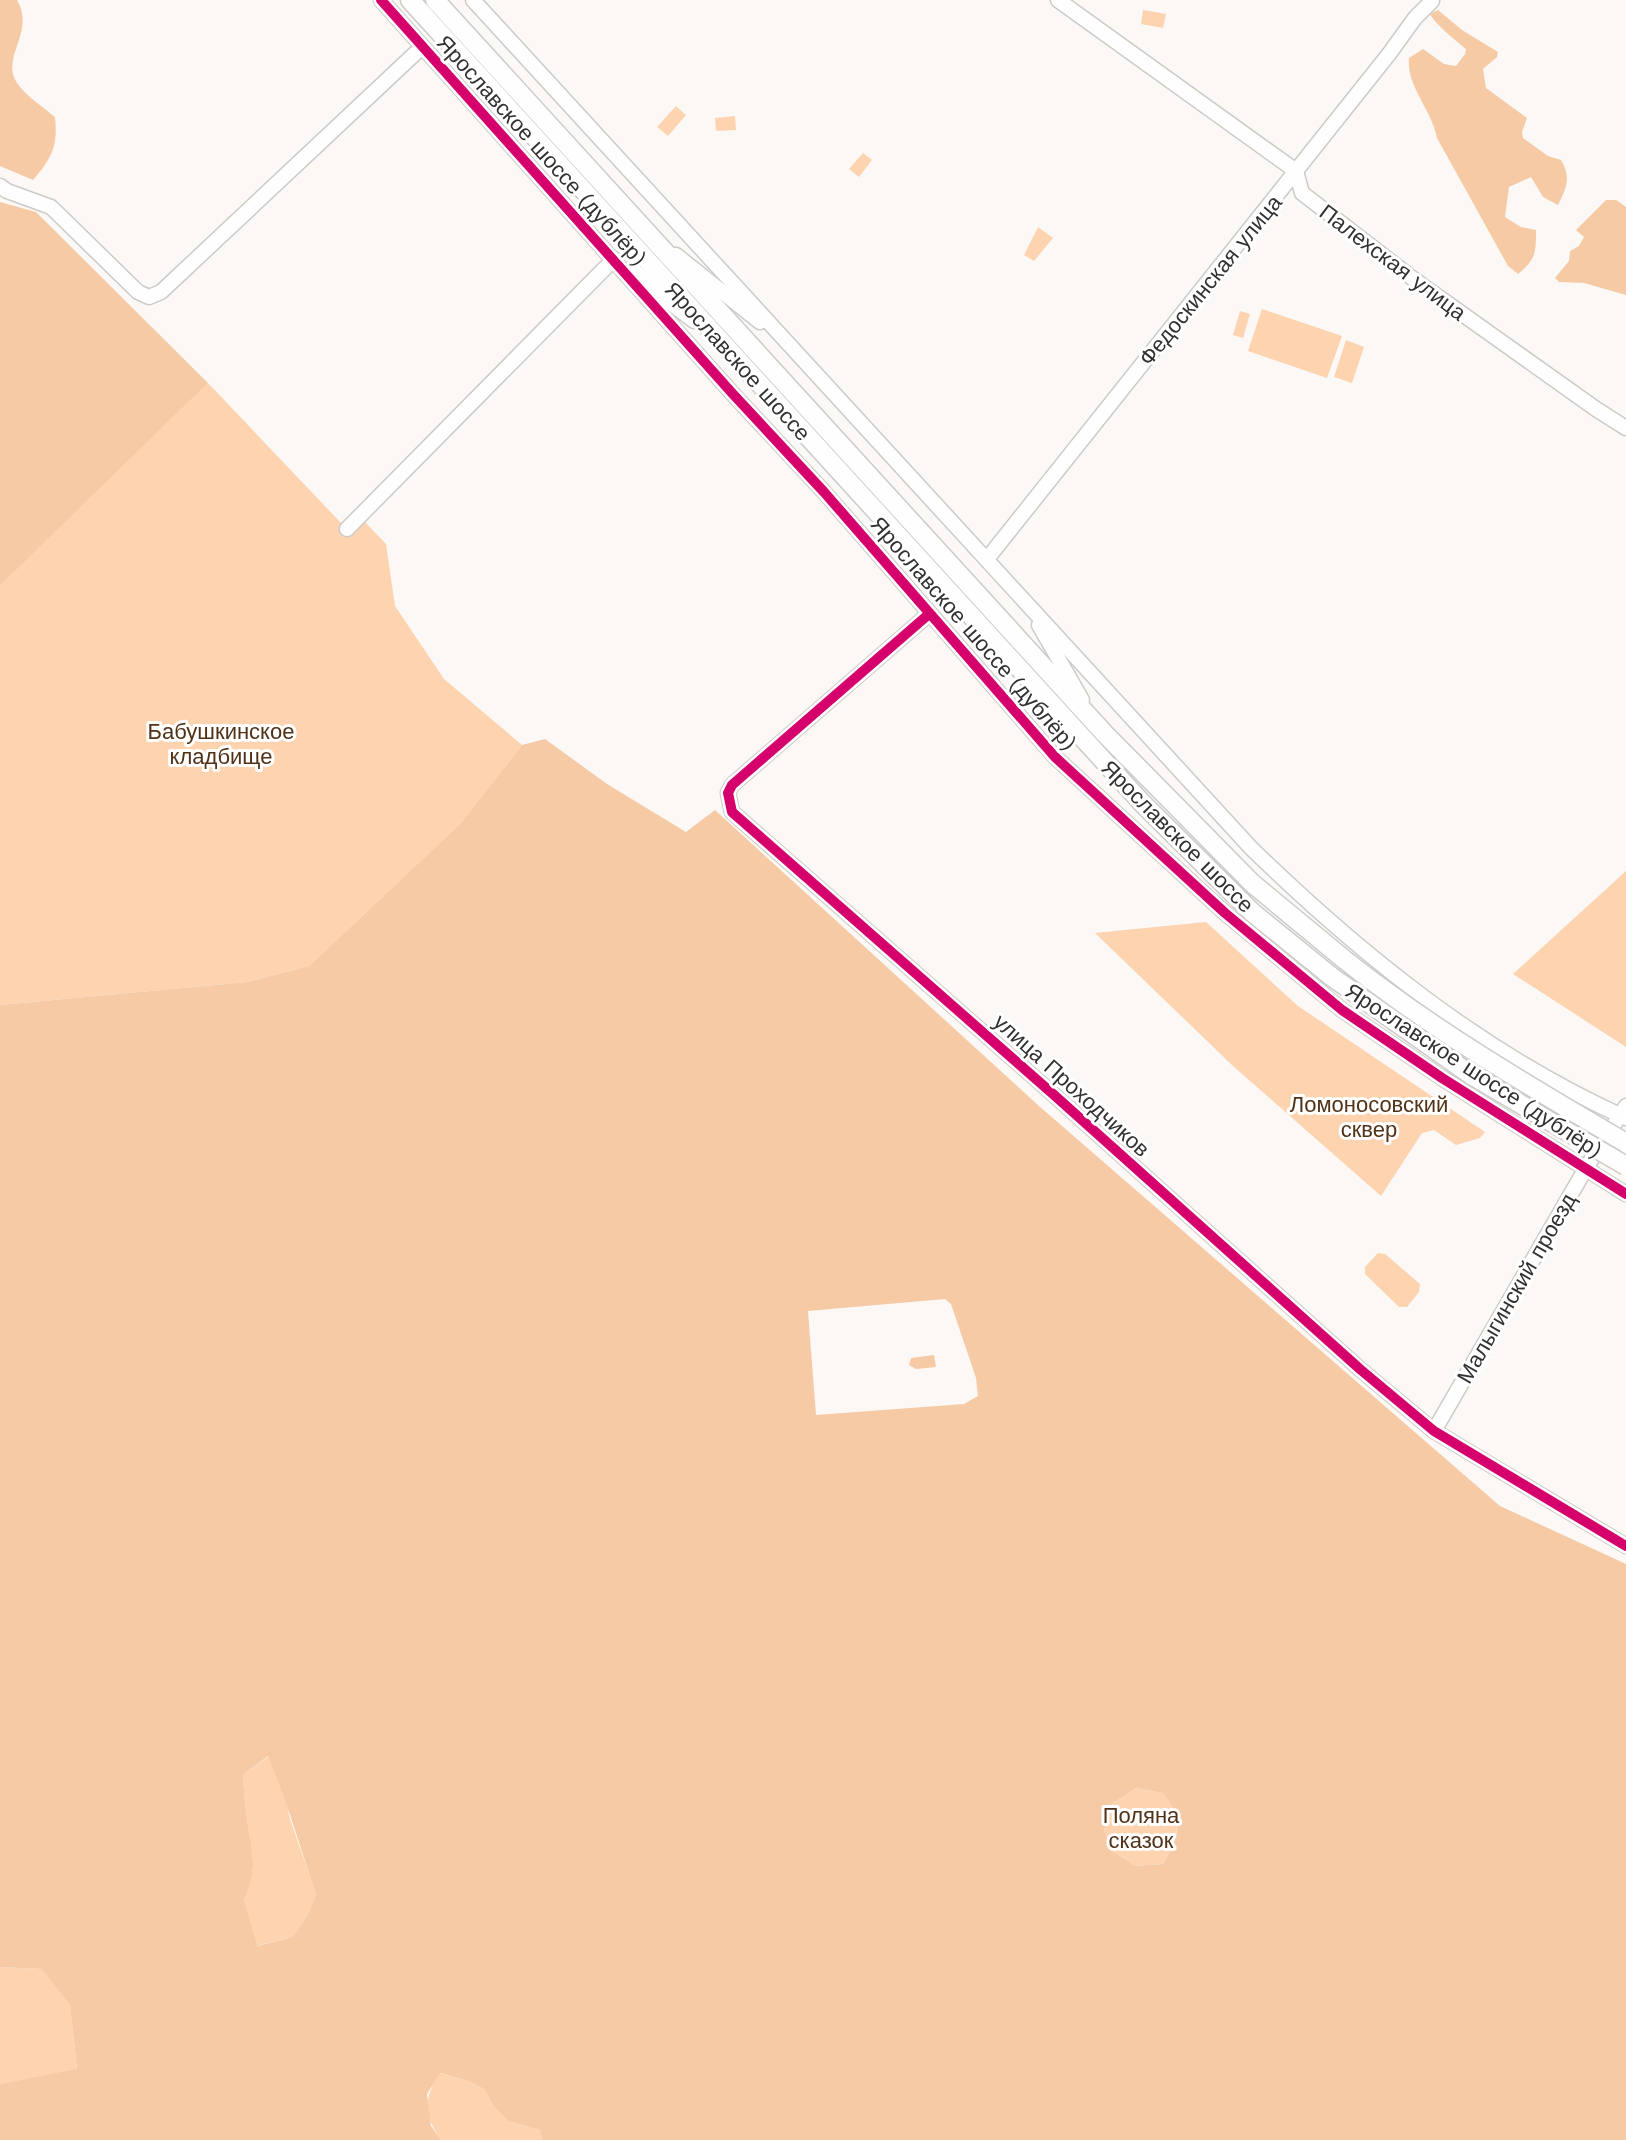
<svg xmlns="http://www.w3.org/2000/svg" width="1626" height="2140" font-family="'Work Sans',sans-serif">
<rect width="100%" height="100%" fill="#fbf8f5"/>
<!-- green -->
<g fill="#fdd3b0">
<polygon points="1143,10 1166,14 1163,28 1141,24"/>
<polygon points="676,106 686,115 668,136 657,127"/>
<polygon points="735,116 736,130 716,131 715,118"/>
<polygon points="863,153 872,160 859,177 849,169"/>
<polygon points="1038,227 1053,238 1034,261 1024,255"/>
<polygon points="1262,309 1342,336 1327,378 1248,351"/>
<polygon points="1240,311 1250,314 1243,338 1233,335"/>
<polygon points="1346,340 1364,347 1352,383 1334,377"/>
<polygon points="208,383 342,524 352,533 365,522 386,544 395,606 444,679 522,745 460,824 309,966 247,982 0,1005 0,586"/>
<polygon points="1626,871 1626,1047 1513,974"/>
<polygon points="1206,922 1298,1006 1485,1132 1480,1138 1456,1145 1434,1130 1422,1133 1381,1196 1233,1066 1095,933"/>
<polygon points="1378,1253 1385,1254 1420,1284 1419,1292 1407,1307 1399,1307 1365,1274 1365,1267"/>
<path d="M269,1756l14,32 7,31 26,75 -8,20 -15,23 -37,9 -12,-46c15,-32 8,-47 3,-80 -2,-15 -3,-30 -4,-45z"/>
<path d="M1136,1788l27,5c21,27 16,42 0,71l-28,2 -21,-14 -10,-21 6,-26z"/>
<polygon points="0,1967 41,1969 70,2005 77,2070 0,2084"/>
<path d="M439,2073l29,8 16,8 10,18 14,14 32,9 2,10h-101c-18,-26 -17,-41 -2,-67z"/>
</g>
<!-- forest -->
<g fill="#f6caa5" fill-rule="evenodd">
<path d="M0,0h17c19,32 -17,57 0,83 9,13 26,24 38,34 3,29 -3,41 -22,63l-33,-14z"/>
<path d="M1438,10l24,20 36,22 -1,5 -14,12 3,19 41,30 -5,14 1,6 25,18 13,4c10,16 6,28 -3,45l-15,-8 -12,-20 -22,10 -4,30 16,10 15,3c0,23 0,29 -18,44l-10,-8 -71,-128c-5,-28 -31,-52 -28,-80l14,-9 21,15 12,2 9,-12 1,-5c-10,-8 -31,-25 -36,-35z"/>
<polygon points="1606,200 1616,200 1626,207 1626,295 1584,283 1559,282 1555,278 1569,261 1570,251 1579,246 1584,237 1576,230"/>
<polygon points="0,202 36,212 208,383 0,586"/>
<path d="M545,739l62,45 79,48 29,-22 324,296 461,400 126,58v576h-1084l-2,-10 -32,-9 -14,-14 -10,-18 -16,-8 -28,-8 -13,21 4,32 10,14h-441v-56l77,-15 -7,-64 -29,-36 -41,-2v-962l247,-23 62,-16 151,-142 62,-79zM945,1299l6,5 25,74 2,18 -14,8 -148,11 -8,-104zM268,1756c19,44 32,92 48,138l-8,20 -15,23 -36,9 -13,-46c15,-32 8,-47 3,-80 -2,-15 -3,-30 -4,-45zM1136,1788l27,5c21,27 17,42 0,71l-28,2 -21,-14 -10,-21 6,-26z"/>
<polygon points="934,1355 936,1367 916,1369 909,1365 911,1358"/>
</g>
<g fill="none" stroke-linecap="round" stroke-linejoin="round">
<defs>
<g id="minor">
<polyline points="381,0 732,393 824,492 1055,757 1225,913 1342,1010 1442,1078 1626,1194"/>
<path d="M473,0l778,848c111,108 233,206 375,270"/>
<polyline points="1058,0 1296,171 1302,193 1416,281 1596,409 1626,428"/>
<polyline points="0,186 7,191 51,207 138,292 149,297 161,292 422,47"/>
<polyline points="676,255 760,322"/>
<polyline points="634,270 662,297 694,321"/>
<polyline points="347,529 614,259"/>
<polyline points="987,559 1389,54 1415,18 1432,1"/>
<polyline points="929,614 732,785 728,793 732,812 1053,1094 1361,1370 1434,1431 1626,1546"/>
<polyline points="1039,625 1082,700"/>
<polyline points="1434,1431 1586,1168 1626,1106"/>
</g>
<g id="major">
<polyline points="410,0 1143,804 1253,913 1332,977"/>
<polyline points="435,0 1105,734 1253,884 1345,960"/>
</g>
</defs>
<!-- minor casing -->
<use href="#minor" stroke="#cdcbc8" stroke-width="17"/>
<!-- major casing -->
<use href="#major" stroke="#cdcbc8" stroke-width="21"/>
<!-- minor -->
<use href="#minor" stroke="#fefefe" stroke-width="14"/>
<!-- major -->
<use href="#major" stroke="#fefefe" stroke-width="18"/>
<defs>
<g id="major-bridge">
<path d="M1345,960c88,70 184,126 281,183"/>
<polyline points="1332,977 1471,1075 1626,1166"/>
</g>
</defs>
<!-- major-bridge casing -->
<use href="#major-bridge" stroke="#cdcbc8" stroke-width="21" stroke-linecap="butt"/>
<!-- major-bridge -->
<use href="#major-bridge" stroke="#fefefe" stroke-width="18"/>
<defs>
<g id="cycleway">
<polyline points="381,0 732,393 824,492 1055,757 1225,913 1342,1010 1442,1078 1626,1194"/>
<polyline points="929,614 732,785 728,793 732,812 1053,1094 1361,1370 1434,1431 1626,1546"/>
</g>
</defs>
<!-- cycleway casing -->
<use href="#cycleway" stroke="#fff" stroke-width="15"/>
<!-- cycleway -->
<use href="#cycleway" stroke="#d6006c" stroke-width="10"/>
</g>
<g text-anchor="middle" stroke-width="6" stroke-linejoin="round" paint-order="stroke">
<!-- street labels -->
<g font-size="22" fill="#33312f" stroke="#fff">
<text transform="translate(542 150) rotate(48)" y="8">Ярославское шоссе (дублёр)</text>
<text transform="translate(1393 262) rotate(37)" y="8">Палехская улица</text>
<text transform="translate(1210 280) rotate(-51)" y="8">Федоскинская улица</text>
<text transform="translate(738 361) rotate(48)" y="8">Ярославское шоссе</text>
<text transform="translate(974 633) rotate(49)" y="8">Ярославское шоссе (дублёр)</text>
<text transform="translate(1178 836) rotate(45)" y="8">Ярославское шоссе</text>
<text transform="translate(1474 1070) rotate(33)" y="8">Ярославское шоссе (дублёр)</text>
<text transform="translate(1072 1085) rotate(42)" y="8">улица Проходчиков</text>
<text transform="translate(1516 1288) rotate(-60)" y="8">Малыгинский проезд</text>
</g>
<!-- park labels -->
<g font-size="22" fill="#513217" stroke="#fff">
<text x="221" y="739">Бабушкинское<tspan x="221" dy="25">кладбище</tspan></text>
<text x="1369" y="1112">Ломоносовский<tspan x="1369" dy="25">сквер</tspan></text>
<text x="1141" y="1823">Поляна<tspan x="1141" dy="25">сказок</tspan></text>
</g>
</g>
</svg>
